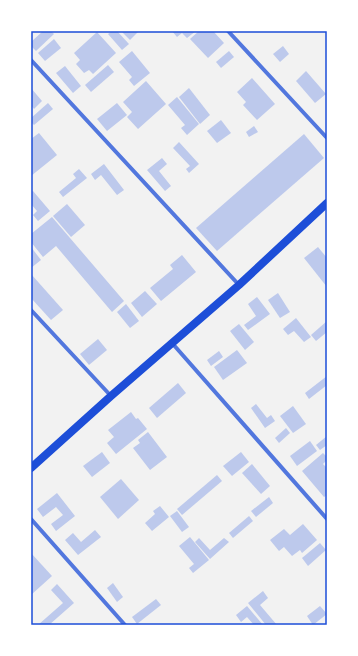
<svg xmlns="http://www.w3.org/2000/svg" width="358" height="656" font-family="Raleway,sans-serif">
<rect width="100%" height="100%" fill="#f2f2f2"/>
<!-- building -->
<g fill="#bdc9ec">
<polygon points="43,31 51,31 54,34 36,51 31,46 31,42"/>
<polygon points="112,31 117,31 129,44 122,50 108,34"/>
<polygon points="121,31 139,31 130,40"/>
<polygon points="172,31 196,31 187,38 182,33 177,37"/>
<polygon points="199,31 213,31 224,43 208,58 190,39"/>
<polygon points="97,32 116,53 93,74 89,70 84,73 76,64 80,60 74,53"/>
<polygon points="54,39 61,48 45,61 38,53"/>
<polygon points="283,46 289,54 280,62 273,54"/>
<polygon points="132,51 150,73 134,86 129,80 132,77 119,62"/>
<polygon points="229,51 234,57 221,68 216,62"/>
<polygon points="108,65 114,72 91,92 85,85"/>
<polygon points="65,66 81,86 73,93 56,73"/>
<polygon points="306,71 326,94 315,103 296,81"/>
<polygon points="252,78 275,104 257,120 243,105 246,102 237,92"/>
<polygon points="146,81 166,104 138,129 127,117 132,112 123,102"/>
<polygon points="31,88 42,101 34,109 31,105"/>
<polygon points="189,88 210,115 200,124 179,97"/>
<polygon points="177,97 199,124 187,135 181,128 185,125 168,105"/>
<polygon points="48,103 53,109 34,125 31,122 31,118"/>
<polygon points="117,103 127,115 107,131 97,119"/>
<polygon points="221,120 231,133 217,143 207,131"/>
<polygon points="254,126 258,132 249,137 246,132"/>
<polygon points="39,133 57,155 31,176 31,139"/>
<polygon points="304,134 324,158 217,251 196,228"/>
<polygon points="179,142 199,164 189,173 186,169 190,166 173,148"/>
<polygon points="162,158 167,164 159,171 171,186 165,191 147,170"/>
<polygon points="104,164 124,190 117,195 101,175 95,180 91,174"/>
<polygon points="79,169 87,178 63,197 59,192 76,178 73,174"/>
<polygon points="33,191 50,211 38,221 33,215 37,211 31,204 31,192"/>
<polygon points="67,204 85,225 71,237 53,216"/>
<polygon points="52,217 124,301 112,312 56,246 43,257 31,242 31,234"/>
<polygon points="31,247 41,260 31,268"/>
<polygon points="318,247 327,258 327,287 304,258"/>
<polygon points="182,255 196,272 161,301 150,288 173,269 170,265"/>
<polygon points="31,274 63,310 51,320 31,298"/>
<polygon points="145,291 157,304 142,317 131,303"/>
<polygon points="278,293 290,312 280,318 268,300"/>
<polygon points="257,297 270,314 248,330 244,325 256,316 248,304"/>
<polygon points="126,304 139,321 130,328 117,312"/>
<polygon points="296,318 311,337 304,342 294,331 288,335 283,329"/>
<polygon points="327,321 327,332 316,341 311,335"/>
<polygon points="239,324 254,342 245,350 230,331"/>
<polygon points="98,339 107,350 89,365 80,354"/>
<polygon points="237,350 247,363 223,380 214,367"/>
<polygon points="219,351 223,357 211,366 207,360"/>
<polygon points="327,376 327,385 309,399 305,393"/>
<polygon points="178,383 186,393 157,418 149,408"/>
<polygon points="256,404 267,418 271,415 275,421 265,428 251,408"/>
<polygon points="293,406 306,424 293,433 280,416"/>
<polygon points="131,412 136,419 138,418 147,429 116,454 107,443 114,437 108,430"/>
<polygon points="286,428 290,433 279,443 275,438"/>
<polygon points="148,432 167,457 150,470 133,448 140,443 138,440"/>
<polygon points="327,436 327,445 320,450 316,445"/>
<polygon points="310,441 317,451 297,466 290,456"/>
<polygon points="102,452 110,463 92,477 83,466"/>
<polygon points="241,452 249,462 232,476 223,466"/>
<polygon points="323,453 327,457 327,460 323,464 327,468 327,495 324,497 302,471"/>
<polygon points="252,464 270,486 261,494 242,473"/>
<polygon points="217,475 222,481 182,515 177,509"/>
<polygon points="121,479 139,500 118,519 100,497"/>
<polygon points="57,493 75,516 56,531 51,524 63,515 56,507 43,517 37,509"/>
<polygon points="269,497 273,503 256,517 251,511"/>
<polygon points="160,506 169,517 152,531 145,523 155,514 153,511"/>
<polygon points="177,511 189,527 182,532 170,516"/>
<polygon points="249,516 253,521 233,538 229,533"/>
<polygon points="303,524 317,540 302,553 300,550 292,556 284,547 279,551 270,540 284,529 290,535"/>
<polygon points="95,530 101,537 78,555 65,540 73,533 81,542"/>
<polygon points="190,537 209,560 193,573 189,568 194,564 179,546"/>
<polygon points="199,538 210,550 224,538 229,542 210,559 195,542"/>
<polygon points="320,543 326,550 308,566 302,558"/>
<polygon points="31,553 52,576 31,595"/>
<polygon points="113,583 123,597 117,602 107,588"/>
<polygon points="57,584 74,603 49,625 38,625 63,603 51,590"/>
<polygon points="263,591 268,598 260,605 277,625 266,625 248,603"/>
<polygon points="156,599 161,605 137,624 132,617"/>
<polygon points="247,606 263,625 254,625 247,617 241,622 236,615"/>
<polygon points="320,606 327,614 313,625 307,616"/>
</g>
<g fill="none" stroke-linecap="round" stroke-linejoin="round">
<!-- minor -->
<g stroke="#5277de" stroke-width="4">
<polyline points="228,31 327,138"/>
<polyline points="31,60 239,285"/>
<polyline points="31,310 111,396"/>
<polyline points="172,343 327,519"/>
<polyline points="31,519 125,625"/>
</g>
<!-- secondary -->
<polyline stroke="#1d4ed8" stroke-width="8" points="31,468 111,396 239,285 327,203"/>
</g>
<!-- border -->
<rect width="358" height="656" fill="none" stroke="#ffffff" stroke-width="64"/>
<rect x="32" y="32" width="294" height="592" fill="none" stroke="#1d4ed8" stroke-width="1.5"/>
</svg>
